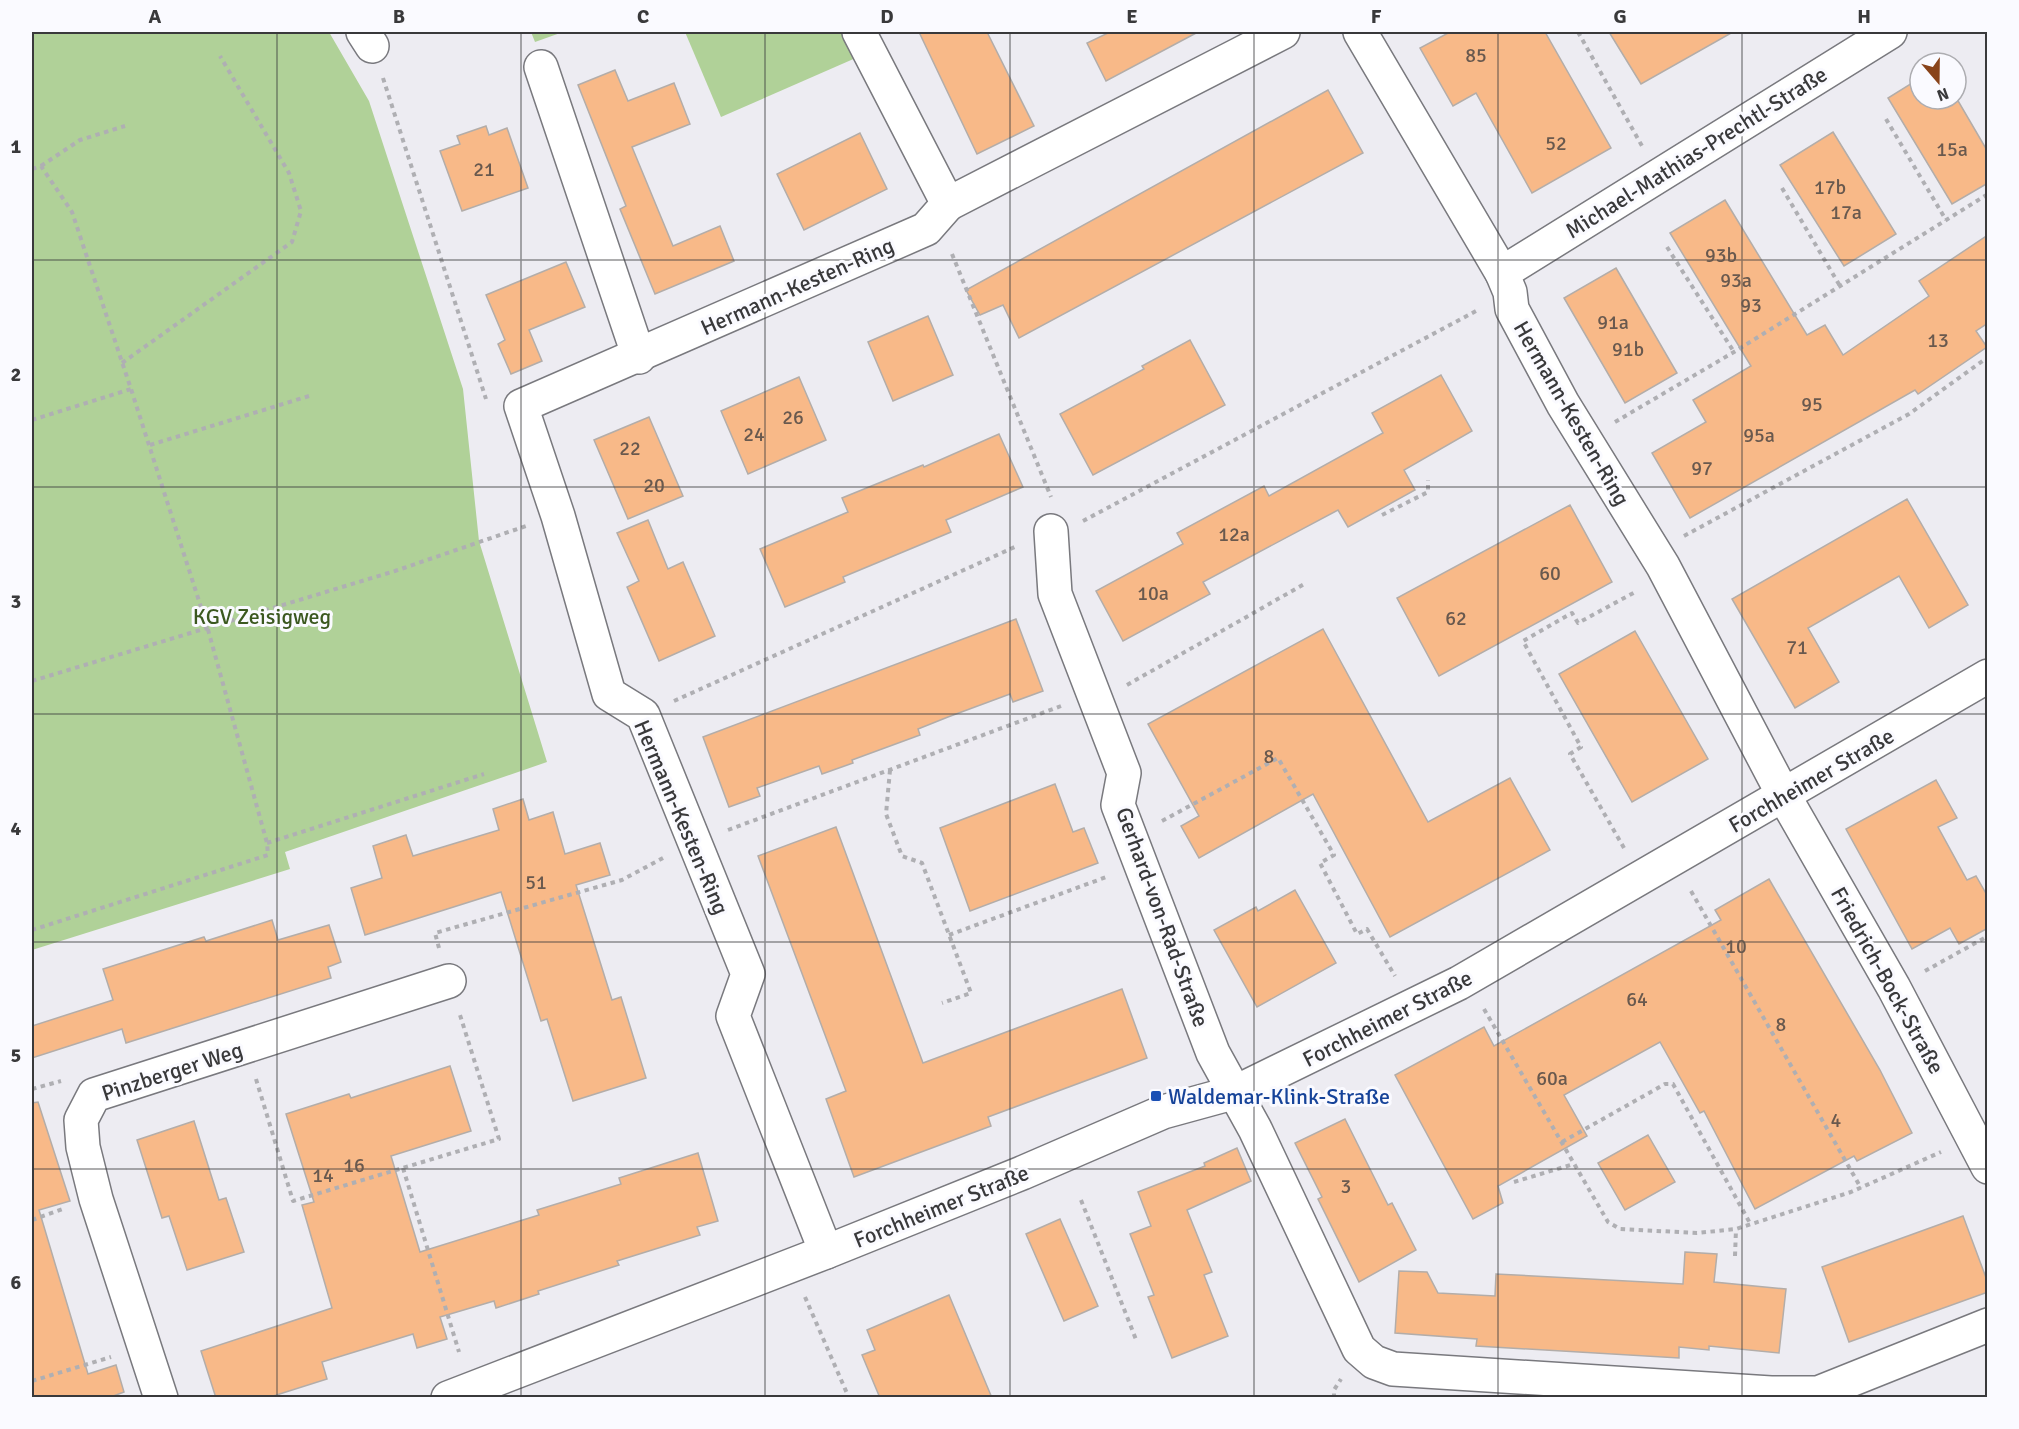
<svg xmlns="http://www.w3.org/2000/svg" width="2019" height="1429" font-family="Signika,sans-serif">
<rect width="100%" height="100%" fill="#edecf2"/>
<!-- green -->
<g fill="#b0d198">
<polygon points="32,32 329,32 369,101 463,389 479,541 547,762 285,852 290,869 32,950"/>
<polygon points="531,32 563,32 535,42"/>
<polygon points="685,32 843,32 858,57 721,117"/>
</g>
<!-- building -->
<g fill="#f8b988" stroke="#b3ada9" stroke-width="1.5">
<polygon points="919,32 987,32 1034,126 977,154"/>
<polygon points="1110,32 1198,32 1106,81 1087,43"/>
<polygon points="1450,32 1545,32 1611,148 1532,193 1476,93 1453,106 1420,48"/>
<polygon points="1609,32 1733,32 1641,84"/>
<polygon points="615,70 628,101 674,83 690,124 632,147 673,246 720,226 734,261 655,294 620,209 626,206 578,85"/>
<polygon points="1920,78 1920,99 1957,99 1988,152 1988,183 1952,204 1888,98"/>
<polygon points="1328,90 1363,153 1019,338 1003,305 980,315 966,290"/>
<polygon points="486,126 489,135 507,128 528,188 462,211 440,151 460,144 457,136"/>
<polygon points="1833,132 1896,234 1844,266 1780,165"/>
<polygon points="860,133 887,189 804,230 777,174"/>
<polygon points="1725,200 1807,335 1825,325 1843,355 1929,296 1919,281 1988,235 1988,323 1976,331 1987,347 1918,394 1915,390 1690,518 1652,453 1706,422 1693,400 1751,366 1670,233"/>
<polygon points="566,262 585,307 529,330 542,361 511,374 498,344 505,340 486,295"/>
<polygon points="1616,268 1677,373 1625,403 1564,298"/>
<polygon points="928,316 953,375 893,401 868,342"/>
<polygon points="1190,340 1225,405 1093,475 1060,414 1144,369 1142,366"/>
<polygon points="1441,375 1472,431 1404,470 1415,490 1348,527 1338,510 1203,582 1210,594 1123,641 1096,591 1183,544 1177,533 1264,486 1269,496 1383,433 1372,413"/>
<polygon points="799,377 826,440 748,474 721,411"/>
<polygon points="649,417 683,496 628,519 594,440"/>
<polygon points="999,434 1023,487 946,520 951,532 843,577 845,582 785,607 760,549 848,512 842,498 923,465 924,467"/>
<polygon points="1907,499 1968,605 1929,628 1899,576 1808,628 1839,682 1795,708 1732,599"/>
<polygon points="1570,505 1612,582 1439,676 1397,598"/>
<polygon points="648,520 668,569 683,562 715,636 659,661 627,587 639,581 617,533"/>
<polygon points="1016,619 1043,691 1013,702 1010,694 948,717 918,729 920,735 852,760 853,763 822,774 819,766 757,788 760,796 729,807 703,737"/>
<polygon points="1323,629 1428,822 1510,778 1550,850 1390,937 1313,794 1199,858 1181,826 1199,816 1148,724"/>
<polygon points="1635,631 1708,759 1632,802 1559,674"/>
<polygon points="1936,780 1957,818 1938,827 1967,880 1976,876 1988,897 1988,928 1959,944 1950,928 1912,949 1846,829"/>
<polygon points="1055,784 1073,832 1084,828 1098,863 970,911 940,828"/>
<polygon points="523,799 529,820 553,812 565,854 600,843 610,875 576,885 612,1000 621,997 646,1078 573,1101 547,1019 541,1021 501,892 365,935 351,888 382,878 373,846 406,835 413,856 499,830 493,809"/>
<polygon points="836,827 923,1063 1122,989 1147,1058 988,1117 991,1126 854,1177 826,1099 846,1091 758,856"/>
<polygon points="1769,879 1880,1070 1912,1133 1857,1161 1854,1156 1755,1209 1704,1111 1700,1113 1660,1042 1564,1095 1587,1136 1498,1186 1503,1203 1473,1219 1395,1075 1484,1027 1494,1046 1721,920 1715,910"/>
<polygon points="1295,890 1336,963 1257,1007 1214,930 1256,907 1258,911"/>
<polygon points="272,920 278,940 329,925 341,962 328,967 331,978 126,1043 122,1029 32,1058 32,1026 113,1000 103,969 204,937 206,941"/>
<polygon points="450,1066 471,1131 391,1156 420,1252 539,1215 537,1210 621,1184 619,1178 698,1153 718,1221 697,1227 700,1235 617,1261 619,1265 538,1291 539,1294 496,1308 494,1301 440,1317 447,1339 417,1348 413,1334 322,1362 327,1379 267,1398 216,1398 201,1351 332,1308 302,1205 314,1202 286,1114 349,1094 351,1098"/>
<polygon points="38,1102 70,1201 39,1210 88,1374 116,1365 124,1392 108,1398 32,1398 32,1103"/>
<polygon points="1345,1119 1388,1205 1392,1203 1416,1250 1359,1282 1318,1199 1322,1197 1295,1143"/>
<polygon points="194,1121 219,1200 226,1198 244,1252 187,1270 169,1216 162,1218 137,1140"/>
<polygon points="1648,1135 1675,1182 1625,1210 1598,1163"/>
<polygon points="1237,1148 1251,1181 1187,1210 1212,1272 1204,1275 1228,1336 1172,1358 1148,1297 1154,1295 1130,1234 1151,1226 1138,1192 1205,1166 1204,1163"/>
<polygon points="1963,1216 1988,1283 1988,1292 1849,1342 1822,1267"/>
<polygon points="1060,1219 1098,1306 1064,1321 1026,1234"/>
<polygon points="1685,1252 1717,1254 1714,1282 1786,1289 1779,1353 1709,1346 1709,1350 1679,1347 1679,1358 1476,1346 1477,1339 1395,1333 1399,1271 1427,1272 1438,1293 1495,1296 1496,1274 1683,1284"/>
<polygon points="949,1295 992,1398 880,1398 862,1355 875,1350 867,1330"/>
</g>
<g fill="none" stroke-linecap="round" stroke-linejoin="round">
<defs>
<g id="minor">
<polyline points="363,32 372,46"/>
<polyline points="1360,32 1502,273 1510,292 1512,309 1563,404 1663,566 1784,796 1894,988 1988,1167"/>
<polyline points="541,67 639,357"/>
<polyline points="948,204 1283,32"/>
<polyline points="1502,273 1890,32"/>
<polyline points="1051,531 1055,594 1124,773 1118,805 1213,1053 1255,1129 1359,1349 1374,1362 1393,1369 1771,1393 1818,1393 1988,1325"/>
<polyline points="826,1252 733,1016 748,974 643,715 609,694 558,516 521,406 926,229 948,204 859,32"/>
<polyline points="161,1398 96,1199 83,1147 81,1120 94,1095 449,981"/>
<polyline points="448,1398 826,1252 1022,1173 1163,1112 1236,1092 1459,983 1988,676"/>
</g>
</defs>
<!-- minor casing -->
<use href="#minor" stroke="#79797e" stroke-width="36"/>
<!-- path -->
<g stroke="#afafb3" stroke-width="4" stroke-dasharray="4.5 4.5" stroke-linecap="butt">
<polyline points="1578,32 1642,146"/>
<polyline points="383,78 486,399"/>
<polyline points="1886,119 1946,220"/>
<polyline points="41,166 80,140 125,126"/>
<polyline points="32,169 41,166 72,212 131,389 207,626 267,843 268,855 32,930"/>
<polyline points="1782,188 1840,286"/>
<polyline points="1667,247 1734,352"/>
<polyline points="952,254 1051,497"/>
<polyline points="122,363 292,242 301,211 289,173 220,56"/>
<polyline points="32,420 131,389"/>
<polyline points="1615,422 1734,352 1988,194"/>
<polyline points="150,445 309,396"/>
<polyline points="1382,515 1428,492 1428,480"/>
<polyline points="1083,521 1476,311"/>
<polyline points="1684,536 1909,414 1988,357"/>
<polyline points="32,681 395,571 526,526"/>
<polyline points="1127,685 1306,583"/>
<polyline points="674,701 1017,546"/>
<polyline points="890,770 886,814 902,856 922,863 971,993 942,1003"/>
<polyline points="1162,821 1278,758 1334,855 1320,863 1357,934 1367,929 1395,976"/>
<polyline points="728,830 1061,706"/>
<polyline points="267,843 484,774"/>
<polyline points="1624,848 1570,754 1581,747 1523,641 1572,613 1578,623 1637,591"/>
<polyline points="1691,891 1861,1188"/>
<polyline points="949,935 1109,876"/>
<polyline points="439,948 435,933 622,880 663,858"/>
<polyline points="1925,971 1988,936"/>
<polyline points="1484,1009 1608,1222 1620,1229 1697,1233 1736,1229 1851,1192 1941,1152"/>
<polyline points="256,1079 293,1201 499,1139 460,1015"/>
<polyline points="32,1089 61,1081"/>
<polyline points="1562,1142 1665,1084 1673,1084 1751,1225"/>
<polyline points="403,1168 459,1352"/>
<polyline points="1514,1182 1574,1164"/>
<polyline points="1081,1200 1137,1342"/>
<polyline points="32,1220 63,1209"/>
<polyline points="1735,1256 1736,1229"/>
<polyline points="805,1297 849,1398"/>
<polyline points="32,1381 111,1357"/>
<polyline points="1334,1398 1334,1390 1341,1379"/>
</g>
<!-- minor -->
<use href="#minor" stroke="#fff" stroke-width="33"/>
</g>
<!-- grid -->
<path fill="none" stroke="#39393b" stroke-width="1.5" stroke-opacity="0.55" d="M277,32v1366M521,32v1366M765,32v1366M1010,32v1366M1254,32v1366M1498,32v1366M1742,32v1366M32,260h1956M32,487h1956M32,714h1956M32,942h1956M32,1169h1956"/>
<!-- markers -->
<rect fill="#1a4fb4" stroke="#fafaff" stroke-width="2" x="1150" y="1090" width="12" height="12" rx="3"/>
<g text-anchor="middle" stroke-width="6" stroke-linejoin="round" paint-order="stroke">
<!-- number labels -->
<g font-size="20" fill="#69594e">
<text x="1476" y="62">85</text>
<text x="1556" y="150">52</text>
<text x="1952" y="156">15a</text>
<text x="484" y="176">21</text>
<text x="1830" y="194">17b</text>
<text x="1846" y="219">17a</text>
<text x="1721" y="262">93b</text>
<text x="1736" y="287">93a</text>
<text x="1751" y="312">93</text>
<text x="1613" y="329">91a</text>
<text x="1938" y="347">13</text>
<text x="1628" y="356">91b</text>
<text x="1812" y="411">95</text>
<text x="793" y="424">26</text>
<text x="754" y="441">24</text>
<text x="1759" y="442">95a</text>
<text x="630" y="455">22</text>
<text x="1702" y="475">97</text>
<text x="654" y="492">20</text>
<text x="1234" y="541">12a</text>
<text x="1550" y="580">60</text>
<text x="1153" y="600">10a</text>
<text x="1456" y="625">62</text>
<text x="1797" y="654">71</text>
<text x="1269" y="763">8</text>
<text x="536" y="889">51</text>
<text x="1736" y="953">10</text>
<text x="1637" y="1006">64</text>
<text x="1781" y="1031">8</text>
<text x="1552" y="1085">60a</text>
<text x="1836" y="1127">4</text>
<text x="354" y="1172">16</text>
<text x="323" y="1182">14</text>
<text x="1346" y="1193">3</text>
</g>
<!-- street labels -->
<g font-size="22" fill="#39393b" stroke="#fafaff">
<text transform="translate(1696 152) rotate(-32)" y="8">Michael-Mathias-Prechtl-Straße</text>
<text transform="translate(797 286) rotate(-24)" y="8">Hermann-Kesten-Ring</text>
<text transform="translate(1572 413) rotate(60)" y="8">Hermann-Kesten-Ring</text>
<text transform="translate(1811 780) rotate(-30)" y="8">Forchheimer Straße</text>
<text transform="translate(682 817) rotate(67)" y="8">Hermann-Kesten-Ring</text>
<text transform="translate(1163 917) rotate(70)" y="8">Gerhard-von-Rad-Straße</text>
<text transform="translate(1888 980) rotate(61)" y="8">Friedrich-Bock-Straße</text>
<text transform="translate(1387 1018) rotate(-27)" y="8">Forchheimer Straße</text>
<text transform="translate(172 1071) rotate(-18)" y="8">Pinzberger Weg</text>
<text transform="translate(941 1206) rotate(-22)" y="8">Forchheimer Straße</text>
</g>
<!-- park labels -->
<g font-size="22" fill="#3b581f" stroke="#fafaff">
<text x="262" y="624">KGV Zeisigweg</text>
</g>
<!-- transit labels -->
<g font-size="22" fill="#164399" stroke="#fafaff" text-anchor="start">
<text x="1168" y="1104">Waldemar-Klink-Straße</text>
</g>
</g>
<!-- border -->
<rect width="2019" height="1429" fill="none" stroke="#fafaff" stroke-width="66"/>
<!-- north arrow -->
<g transform="translate(1938 81) rotate(160)"><circle r="28" fill="#fafaff" stroke="#adadb1" stroke-width="1.5"/>
<path d="M0-4.5L10 22L0 15L-10 22Z" fill="#88431a"/>
<text y="-9" font-size="16" font-weight="bold" text-anchor="middle" fill="#39393b">N</text>
</g>
<rect x="33" y="33" width="1953" height="1363" fill="none" stroke="#39393b" stroke-width="2"/>
<g font-size="20" text-anchor="middle" font-weight="bold" fill="#39393b">
<text x="155" y="23">A</text>
<text x="399" y="23">B</text>
<text x="643" y="23">C</text>
<text x="887" y="23">D</text>
<text x="1132" y="23">E</text>
<text x="1376" y="23">F</text>
<text x="1620" y="23">G</text>
<text x="1864" y="23">H</text>
<text x="16" y="153">1</text>
<text x="16" y="381">2</text>
<text x="16" y="608">3</text>
<text x="16" y="835">4</text>
<text x="16" y="1062">5</text>
<text x="16" y="1289">6</text>
</g>
</svg>
